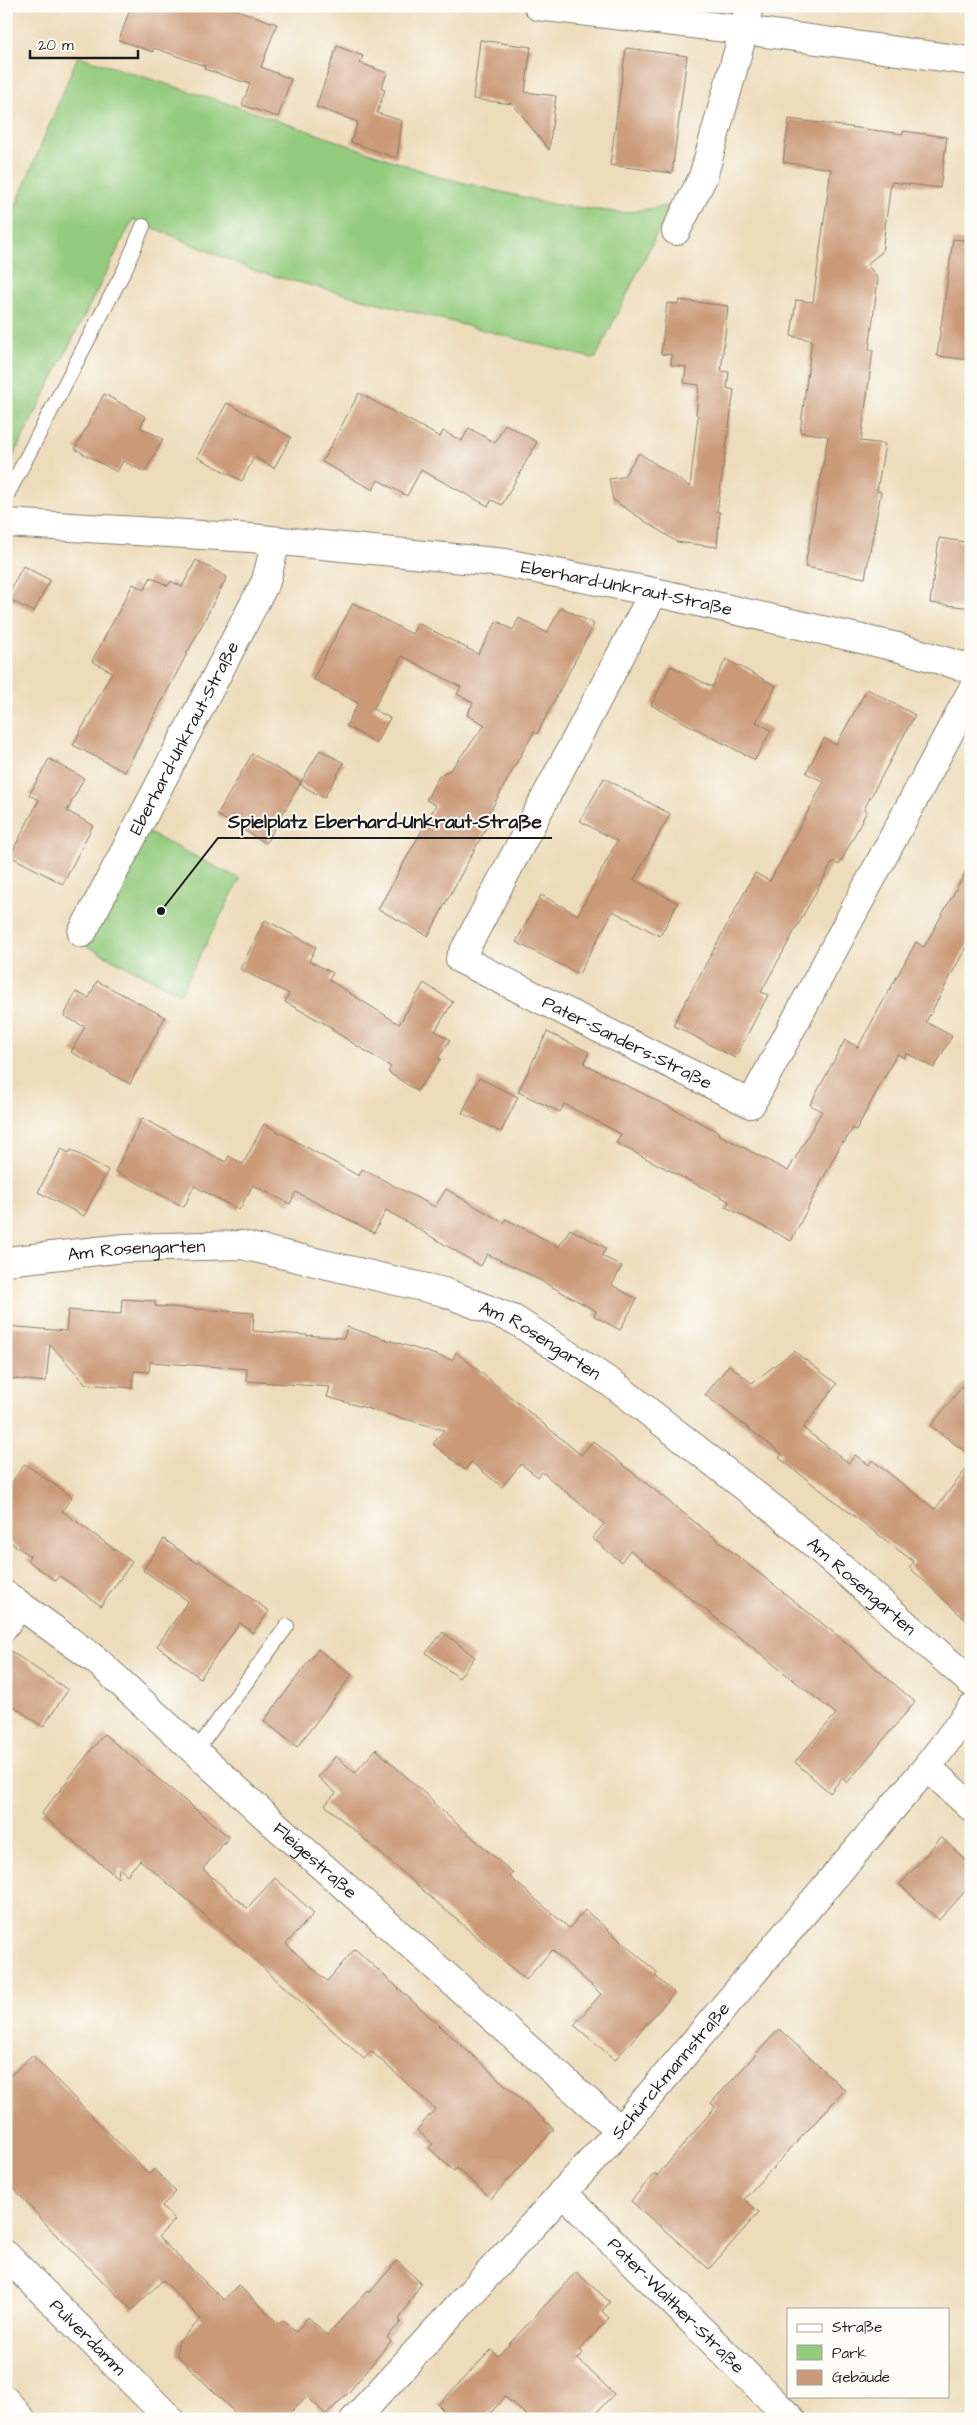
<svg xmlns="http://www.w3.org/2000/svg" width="977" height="2425" font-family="'Architects Daughter',sans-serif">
<rect width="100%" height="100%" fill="#fdfcf7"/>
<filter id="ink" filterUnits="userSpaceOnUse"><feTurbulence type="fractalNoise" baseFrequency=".02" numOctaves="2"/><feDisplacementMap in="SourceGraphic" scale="10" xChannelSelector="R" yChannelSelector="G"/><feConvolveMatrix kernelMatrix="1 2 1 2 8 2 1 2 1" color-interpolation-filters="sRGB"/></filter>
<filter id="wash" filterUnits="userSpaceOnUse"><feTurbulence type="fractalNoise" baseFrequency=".0096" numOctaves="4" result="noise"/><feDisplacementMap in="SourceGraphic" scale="20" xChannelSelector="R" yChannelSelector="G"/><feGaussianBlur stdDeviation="1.12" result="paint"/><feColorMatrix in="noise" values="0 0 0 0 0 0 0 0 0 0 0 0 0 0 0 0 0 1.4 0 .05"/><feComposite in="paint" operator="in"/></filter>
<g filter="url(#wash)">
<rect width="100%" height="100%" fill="#eddcba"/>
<!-- green -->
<g fill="#94cc7f" stroke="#58744e">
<polygon points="78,56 242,108 440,177 551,204 623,213 671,205 595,359 255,271 133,219 6,471 6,229"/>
<polygon points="141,829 240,879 180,994 83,944"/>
</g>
<g id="blocks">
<!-- building -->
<g fill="#ca9977">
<polygon points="131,6 226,6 277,24 261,67 291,79 278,117 242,105 250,84 204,69 205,66 154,48 153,52 119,40"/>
<polygon points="480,40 531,47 525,92 556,96 549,150 513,104 473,99"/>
<polygon points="337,46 363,56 360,63 387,73 381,89 385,90 377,113 402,121 397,158 351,142 358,122 316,107"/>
<polygon points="626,48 687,56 672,173 610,165"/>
<polygon points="789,119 903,134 903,131 947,137 940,188 891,182 882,252 867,264 878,279 869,350 873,350 861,441 885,444 877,491 881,492 865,578 805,567 828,436 800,432 812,340 791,336 796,300 813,302 831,169 783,162"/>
<polygon points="953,239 971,241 971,360 937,356"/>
<polygon points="679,300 728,306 721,371 729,372 727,388 734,390 717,512 720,512 717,547 677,542 613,500 609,479 623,477 639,453 690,487 698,416 696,414 699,385 684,383 686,367 671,365 672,355 661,354 667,303 678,304"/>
<polygon points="359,393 440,437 443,431 462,441 469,428 495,443 505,424 537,442 502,505 492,500 488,506 421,470 407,496 378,480 373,490 322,462"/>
<polygon points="104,394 146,417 140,427 163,439 145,472 123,461 117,472 75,449"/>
<polygon points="227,403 291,437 274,468 254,457 242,481 197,457"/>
<polygon points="939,538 971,543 971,608 930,603"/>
<polygon points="196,560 227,577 125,772 73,745 112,672 92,661 133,584 144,590 151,577 168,586 171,581 182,587"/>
<polygon points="23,566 50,580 34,612 6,598"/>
<polygon points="353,603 412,634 418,623 478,654 497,621 513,630 519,618 547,633 561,607 594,624 537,734 534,732 511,773 490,812 492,817 428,936 378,909 436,805 426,800 439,776 451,769 485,725 467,715 473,703 457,694 461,687 402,656 373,709 390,718 376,743 346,726 358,703 313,679"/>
<polygon points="726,659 776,686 756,722 771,730 755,760 651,705 671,666 712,687"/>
<polygon points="867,689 915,715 864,809 867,811 839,865 833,861 761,992 768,995 735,1058 673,1025 755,873 770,881 824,782 806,773 824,738 836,745"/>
<polygon points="320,750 344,763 324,798 300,784"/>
<polygon points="252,754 301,782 266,843 217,815"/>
<polygon points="49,759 84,778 67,811 93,825 63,884 10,856 39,800 29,795"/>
<polygon points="604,778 670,814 634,880 678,903 660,936 613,911 579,974 516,942 541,895 578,915 617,841 580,821"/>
<polygon points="971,862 971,938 926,1022 952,1036 934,1068 906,1053 904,1058 897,1054 856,1130 853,1128 844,1143 842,1142 791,1241 726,1207 729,1201 616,1143 621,1134 564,1104 560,1112 518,1092 547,1032 589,1052 584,1064 719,1132 718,1134 788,1171 822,1111 810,1105 845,1040 858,1047 916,942 924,947"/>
<polygon points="265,920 316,947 309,961 333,973 329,980 399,1024 424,983 453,1002 435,1031 450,1040 438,1058 441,1059 417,1091 388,1072 391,1067 332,1030 333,1028 285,1002 289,994 240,969"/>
<polygon points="97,981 165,1017 130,1084 71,1052 85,1027 64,1016 76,992 89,998"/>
<polygon points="479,1078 518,1097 501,1132 462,1113"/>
<polygon points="142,1118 226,1162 229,1156 243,1164 264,1124 359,1176 362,1169 435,1207 446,1189 504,1223 506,1219 559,1247 570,1229 606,1248 602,1256 622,1266 612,1285 637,1299 620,1330 594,1316 596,1311 523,1271 487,1254 481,1266 386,1210 374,1233 296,1192 290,1204 253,1185 239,1210 194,1186 184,1207 115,1171"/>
<polygon points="61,1149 69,1153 71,1150 108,1170 84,1216 38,1192"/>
<polygon points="122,1299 155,1301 155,1306 254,1313 253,1331 344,1338 347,1327 452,1360 456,1352 581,1455 593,1441 843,1640 915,1702 847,1783 842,1778 830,1793 795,1762 836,1714 630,1550 621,1562 592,1538 604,1524 542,1472 538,1477 521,1464 502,1487 471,1462 465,1470 433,1444 444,1430 327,1397 330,1387 246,1381 247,1369 150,1362 149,1372 134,1371 132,1388 86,1384 50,1344 46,1382 6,1378 6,1326 66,1331 68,1310 121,1314"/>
<polygon points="794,1351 837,1384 803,1428 849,1463 855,1455 869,1465 872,1460 935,1509 971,1463 971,1625 909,1567 914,1562 779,1458 782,1454 705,1395 729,1365 752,1383"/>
<polygon points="971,1375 971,1456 931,1426"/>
<polygon points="25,1464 72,1497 62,1511 132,1562 101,1606 60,1576 56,1581 27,1560 30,1556 6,1539 6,1490"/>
<polygon points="164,1539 197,1563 199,1561 269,1611 253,1633 240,1623 200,1678 157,1646 188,1601 143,1570"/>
<polygon points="443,1632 475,1657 459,1678 426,1653"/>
<polygon points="6,1648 68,1690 43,1727 6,1701"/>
<polygon points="318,1649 352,1675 297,1747 264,1721"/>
<polygon points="104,1734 229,1837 203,1869 247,1908 275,1878 314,1913 286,1944 327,1981 355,1949 554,2129 491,2199 457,2168 454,2171 429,2148 433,2144 417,2130 435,2109 371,2051 364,2059 189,1901 140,1860 127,1875 119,1868 118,1878 41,1814"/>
<polygon points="376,1749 434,1802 433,1803 513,1873 510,1877 569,1928 585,1910 658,1973 655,1976 674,1993 615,2060 574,2025 601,1994 552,1950 526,1980 325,1805 336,1793 318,1777 336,1756 355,1773"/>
<polygon points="941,1837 971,1865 971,1885 939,1920 900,1885"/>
<polygon points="779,2029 845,2090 744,2199 759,2212 709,2269 631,2201 655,2173 657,2176 715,2107 711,2103"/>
<polygon points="32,2055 149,2174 154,2169 176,2192 162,2206 175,2220 158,2237 224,2300 238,2285 279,2324 284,2320 296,2332 308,2317 327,2335 367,2291 369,2293 397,2261 421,2283 399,2320 401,2322 387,2337 391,2341 349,2392 326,2415 307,2396 284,2419 241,2419 177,2355 178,2342 201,2319 163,2280 132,2310 57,2236 6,2180 6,2080"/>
<polygon points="576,2272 610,2302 602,2311 609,2318 580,2350 583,2353 578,2359 614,2394 590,2419 531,2419 505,2397 485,2419 452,2419 438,2405 491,2350 498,2356"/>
</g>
</g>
</g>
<g filter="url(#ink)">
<use href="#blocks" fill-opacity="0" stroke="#847c6b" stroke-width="1"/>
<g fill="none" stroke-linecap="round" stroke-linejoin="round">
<defs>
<g id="lane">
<polyline points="6,497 125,269 143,226"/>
<polyline points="6,1635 26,1609"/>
<polyline points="196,1751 287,1626"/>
</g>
<g id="street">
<polyline points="538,6 744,30 971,61"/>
<polyline points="676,231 703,177 744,30 749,6"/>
<path id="s1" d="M6,523l245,15 254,25 149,29 243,55 74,22"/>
<path id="s2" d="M654,592l-194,367 291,145 220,-412"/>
<path id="s3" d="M82,933l184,-352 10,-40"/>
<path id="s4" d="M6,1261l119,-13 117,-3 202,47 71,28 102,67 164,128 190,167"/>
<path id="s5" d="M6,1595l90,65 175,161 349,309"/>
<polyline points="927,1767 971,1807"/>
<path id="s6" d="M562,2192l229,227"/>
<path id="s7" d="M6,2255l164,164"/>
<polyline points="6,2401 21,2419"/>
<path id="s8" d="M355,2419l265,-289 307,-363 44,-58"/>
</g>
</defs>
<!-- lane casing -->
<use href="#lane" stroke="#847c6b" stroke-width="16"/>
<!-- street casing -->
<use href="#street" stroke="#847c6b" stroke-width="30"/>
<!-- lane -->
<use href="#lane" stroke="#fff" stroke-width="14"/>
<!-- street -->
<use href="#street" stroke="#fff" stroke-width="28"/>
</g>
</g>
<g text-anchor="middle" stroke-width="4" stroke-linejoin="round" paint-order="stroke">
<!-- street labels -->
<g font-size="18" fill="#1c1c1c" stroke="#fdfcf7">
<text dy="6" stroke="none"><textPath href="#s1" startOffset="625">Eberhard-Unkraut-Straße</textPath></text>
<text dy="6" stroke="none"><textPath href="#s3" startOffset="220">Eberhard-Unkraut-Straße</textPath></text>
<text dy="6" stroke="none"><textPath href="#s2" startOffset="602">Pater-Sanders-Straße</textPath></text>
<text dy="6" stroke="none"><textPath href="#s4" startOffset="131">Am Rosengarten</textPath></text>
<text dy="6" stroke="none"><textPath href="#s4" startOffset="552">Am Rosengarten</textPath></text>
<text dy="6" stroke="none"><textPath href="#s4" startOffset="958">Am Rosengarten</textPath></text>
<text dy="6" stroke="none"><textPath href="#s5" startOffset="408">Fleigestraße</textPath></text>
<text dy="6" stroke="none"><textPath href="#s8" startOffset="470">Schürckmannstraße</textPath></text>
<text dy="6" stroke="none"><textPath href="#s6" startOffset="161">Pater-Walther-Straße</textPath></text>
<text dy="6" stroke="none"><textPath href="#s7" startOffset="116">Pulverdamm</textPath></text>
</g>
</g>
<!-- callouts -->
<path fill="none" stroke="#1c1c1c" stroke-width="2" d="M161 911L218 838H552"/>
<circle fill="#1c1c1c" stroke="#fdfcf7" stroke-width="2" cx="161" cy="911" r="5"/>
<g font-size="19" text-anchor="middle" font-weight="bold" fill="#1c1c1c" stroke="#fdfcf7" stroke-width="4" stroke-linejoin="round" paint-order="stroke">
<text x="385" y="828">Spielplatz Eberhard-Unkraut-Straße</text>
</g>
<!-- margin -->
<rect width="977" height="2425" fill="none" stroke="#fdfcf7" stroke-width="25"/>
<!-- legend -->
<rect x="787" y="2308" width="162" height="90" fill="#fdfcf7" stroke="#a3a29f"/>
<rect x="797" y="2324" width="25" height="8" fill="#ffffff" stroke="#a3a29f"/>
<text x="832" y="2332" font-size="15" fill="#1c1c1c">Straße</text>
<rect x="797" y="2345" width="25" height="15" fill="#94cc7f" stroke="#a3a29f"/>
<text x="832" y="2358" font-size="15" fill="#1c1c1c">Park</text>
<rect x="797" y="2370" width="25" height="15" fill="#ca9977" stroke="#a3a29f"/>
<text x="832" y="2382" font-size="15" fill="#1c1c1c">Gebäude</text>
<!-- scale -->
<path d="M30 50v8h108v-8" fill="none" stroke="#1c1c1c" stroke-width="2.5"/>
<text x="38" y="50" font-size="15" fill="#1c1c1c" stroke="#fdfcf7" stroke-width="4" paint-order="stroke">20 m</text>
</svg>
